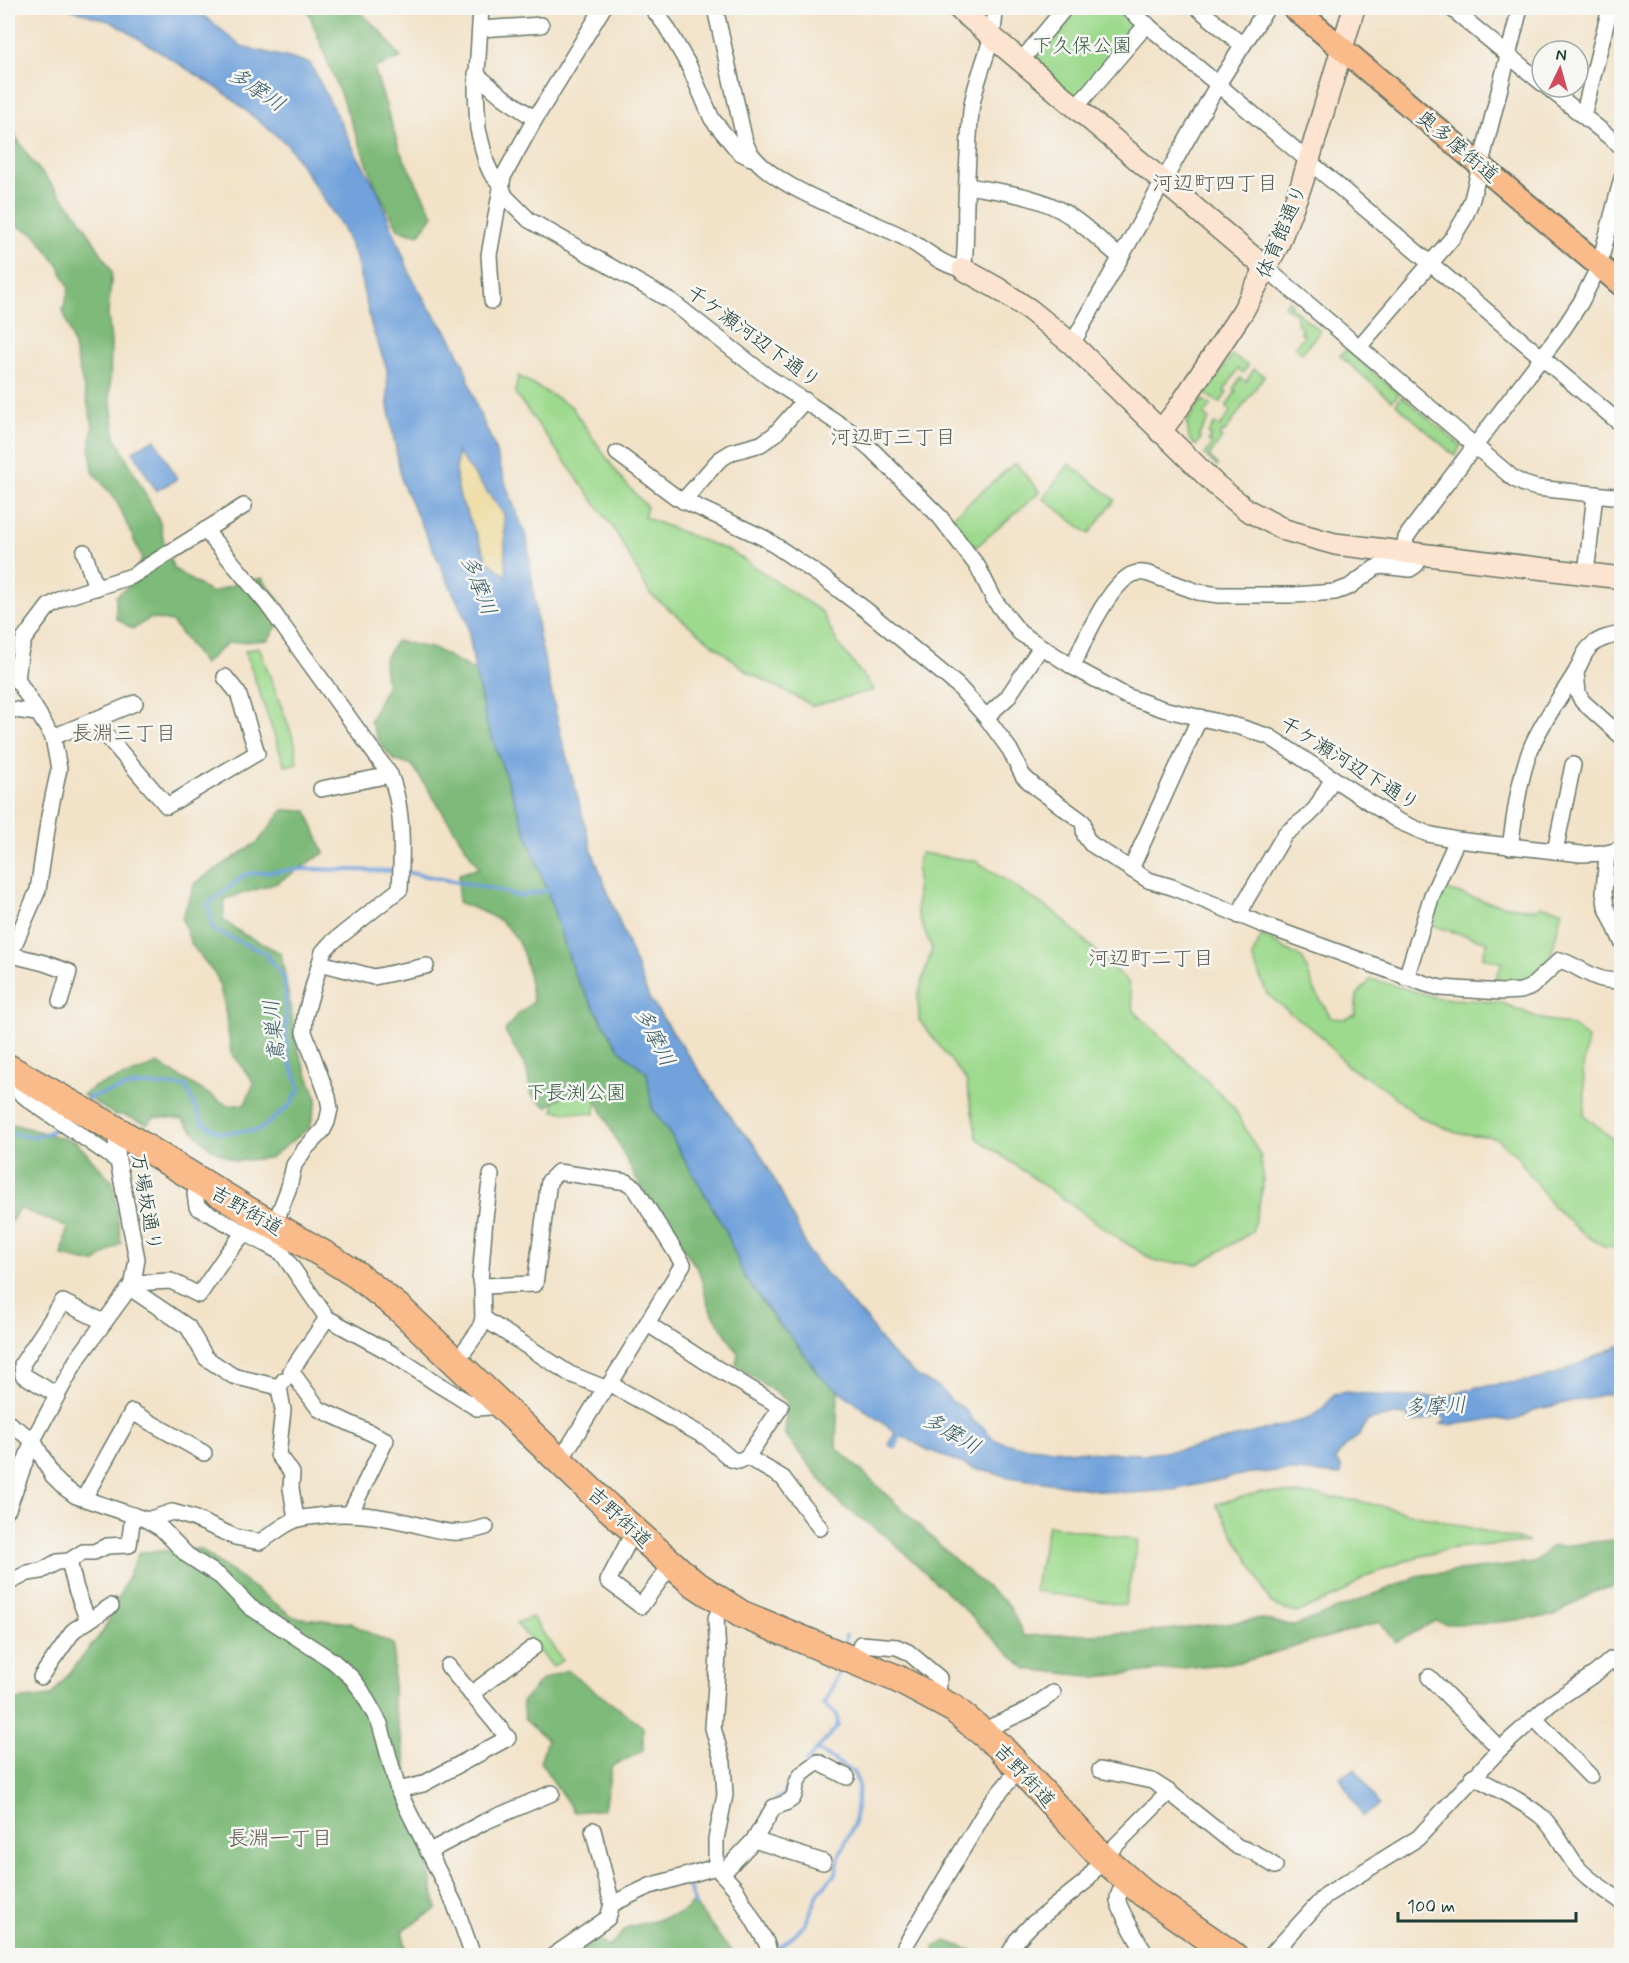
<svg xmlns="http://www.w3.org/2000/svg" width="1629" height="1963" font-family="Mynerve,'Klee One',sans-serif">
<rect width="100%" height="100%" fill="#f6f6f2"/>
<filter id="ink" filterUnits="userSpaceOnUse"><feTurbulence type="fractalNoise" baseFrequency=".0167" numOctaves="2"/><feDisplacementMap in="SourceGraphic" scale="12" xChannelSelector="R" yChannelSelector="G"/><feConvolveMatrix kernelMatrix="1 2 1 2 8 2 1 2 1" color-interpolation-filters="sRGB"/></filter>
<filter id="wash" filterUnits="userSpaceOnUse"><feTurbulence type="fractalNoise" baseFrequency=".008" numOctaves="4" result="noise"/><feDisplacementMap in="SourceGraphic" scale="24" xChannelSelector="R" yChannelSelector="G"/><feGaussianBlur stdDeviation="1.35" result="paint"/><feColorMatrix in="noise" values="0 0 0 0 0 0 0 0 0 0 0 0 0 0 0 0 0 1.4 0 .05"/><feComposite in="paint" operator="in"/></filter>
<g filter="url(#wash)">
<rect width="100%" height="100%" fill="#f2e2c8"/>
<!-- green -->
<g fill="#9eda8e" stroke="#5e8c61" stroke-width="1.5">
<polygon points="1071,8 1119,8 1137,23 1138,29 1080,97 1074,98 1031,56"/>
<polygon points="1289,300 1292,303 1290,306 1320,331 1302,353 1295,347 1304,335 1300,332 1302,328 1297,324 1299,322 1295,318 1297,315 1284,306"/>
<polygon points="1346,349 1399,394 1392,401 1340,356"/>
<polygon points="1232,355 1248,366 1243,373 1238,369 1224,391 1227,393 1220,403 1205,394"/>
<polygon points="1254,369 1264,376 1225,432 1223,431 1219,436 1222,438 1209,456 1218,465 1217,467 1205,455 1212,444 1208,441 1211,436 1208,434 1215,423 1220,427 1231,411 1226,407 1236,391 1233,389 1240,378 1246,382"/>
<polygon points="518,376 571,406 620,477 647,507 644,517 732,552 822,612 837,642 874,690 813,706 748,672 650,594 614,529 515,393"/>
<polygon points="1402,396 1461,446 1455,456 1396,404"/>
<polygon points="1202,400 1211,405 1204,415 1209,419 1199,435 1201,438 1196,446 1189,439 1187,422"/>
<polygon points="1015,463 1040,492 976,547 951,518"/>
<polygon points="1069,464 1115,500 1089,534 1043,498"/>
<polygon points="259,647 295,743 297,763 285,766 245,651"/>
<polygon points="920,853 976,861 1057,914 1128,982 1134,1011 1233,1106 1261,1157 1263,1187 1252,1232 1199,1264 1157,1262 1121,1240 977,1138 966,1080 919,1020 918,996 932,949 917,912 917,868"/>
<path d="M1441,888c32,10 62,20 96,21l4,-3 21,4 -13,54 -19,19 -38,5 10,-25 -20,-6 6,-15 -61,-18z"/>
<polygon points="1262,935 1303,959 1315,991 1331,1018 1345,1019 1355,1015 1357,995 1371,979 1439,998 1500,1002 1539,1018 1572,1026 1588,1038 1583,1068 1585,1095 1584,1115 1621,1146 1621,1247 1604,1246 1583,1234 1552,1205 1516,1155 1494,1137 1456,1133 1418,1116 1381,1086 1347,1066 1320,1035 1290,1013 1267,994 1252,957"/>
<polygon points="557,1070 598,1074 595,1114 554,1111"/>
<polygon points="1261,1492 1311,1495 1359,1501 1529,1542 1454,1548 1413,1558 1366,1576 1339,1595 1296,1613 1271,1604 1253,1568 1216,1504"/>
<polygon points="1048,1525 1138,1540 1125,1605 1034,1591"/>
<polygon points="532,1617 562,1660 553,1667 516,1623"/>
</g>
<!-- forest -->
<g fill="#7eba79" stroke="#4e7c56" stroke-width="1.5">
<polygon points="307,8 356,8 382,33 401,58 374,68 400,151 433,215 419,235 399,230 377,189"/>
<polygon points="8,125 31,160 79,217 112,271 108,314 111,342 110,394 115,436 160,522 164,543 174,569 211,593 238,583 262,578 287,611 268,640 228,643 204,664 172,622 150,618 133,629 116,618 116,596 131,584 142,558 116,500 93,472 90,450 93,426 71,335 63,310 69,288 59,266 34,233 8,223"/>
<path d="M396,641l39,8 40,22 12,53 62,172 26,80 44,73 28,24 5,35 18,26 55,95 19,47 36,51 11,9 27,38 20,16 -2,57 131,124 42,34 15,31 124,-4 114,-13 33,7 127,-51 112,-12 17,-16 70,-8v47l-22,3 -46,27 -72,8h-34l-12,-3 -39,21 -16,-20 -138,40 -147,15 -68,-8 -21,-18 -48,-48 -73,-68 -43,-29 -57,-71 2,-34 -51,-36 2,-12 -29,-45 -10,-37 -62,-91 -48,-94 -15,2 -27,19 -17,-14 -3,-23 -22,-39 11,-15 17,-14c-5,-28 -7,-62 -32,-80 -12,-9 -30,-14 -43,-20l1,-28 20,-6 -66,-102 -19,-6 -15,-18 -9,-21 16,-35 -2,-26z"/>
<polygon points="283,810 307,811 324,853 277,883 225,899 223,920 243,934 281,953 297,1047 317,1099 310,1127 270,1158 235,1161 210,1148 182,1119 155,1117 147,1124 124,1115 115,1115 83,1095 94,1087 159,1064 228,1106 245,1104 254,1083 231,1052 224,1003 217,977 191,944 182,918 195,883 258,842"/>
<polygon points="9,1123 76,1142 113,1182 121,1243 94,1263 62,1256 67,1227 19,1208 9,1225 8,1224"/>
<polygon points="200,1549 294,1617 350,1623 394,1645 393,1701 437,1909 402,1931 408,1955 263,1955 259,1947 209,1952 207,1956 8,1955 8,1701 51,1696 104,1630 139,1552"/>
<polygon points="567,1670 643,1727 643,1751 612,1766 604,1809 574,1812 540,1762 547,1740 524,1719 522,1702 542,1680"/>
<polygon points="693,1902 724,1943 737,1955 563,1956 599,1939 608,1947 629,1927 681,1913"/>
<polygon points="946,1941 984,1955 934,1955 934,1947"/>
</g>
<!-- sand -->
<polygon fill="#eeda9e" stroke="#868c69" stroke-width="1.5" points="457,451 504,514 506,577 488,561 460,498 456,479"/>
<!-- water -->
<g fill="#71a2db" stroke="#487088" stroke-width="1.5" fill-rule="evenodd">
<path d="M67,8h127l49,39 67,16 48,94 19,32 34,87 19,33 21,29 13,27 13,43 16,35 14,45 20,51 12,97 22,100 31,115 57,147 88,128 19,20 25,46 29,62 15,19 11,11 14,19 16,15 11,18 16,19 27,23 20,10 11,13 14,8 8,12 10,6 12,13 21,6 84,7 47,1 45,-6 112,-28 7,-3 14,-11 9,-12 12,-2 51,5h48l32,-10 58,-7 19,-5 67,-30v46l-87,19 -16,9 -9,2 -10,-2 -52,6 -6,-1 5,-4 -4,-4c-12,-1 -19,9 -31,6l-4,-6 -12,-1 -28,6 -7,14 -12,9 -12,14 -1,2 6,6v9l-45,-4 -46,2 -77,17 -42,3 -27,-2 -95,-14 -36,-9 -47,-19 -25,-14 -7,13 -5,-3 6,-13 -72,-53 -32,-43 -10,-9 -37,-51 -19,-47 -55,-95 -18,-26 -5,-35 -28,-24 -44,-73 -26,-80 -62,-172 -12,-53 -8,-49 -65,-139 -14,-77 -1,-37 -15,-41 -16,-70 -15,-33 -53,-80 -66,-54 -108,-68zM457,452l47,62 2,62 -18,-15 -28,-63 -4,-19z"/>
<polygon points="155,439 177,479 156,491 133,451"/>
<polygon points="1355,1768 1379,1805 1363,1816 1340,1778"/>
</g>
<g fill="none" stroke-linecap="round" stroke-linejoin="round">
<!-- stream -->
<g stroke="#71a2db" stroke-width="4">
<polyline points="405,872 489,888 518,896 550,890"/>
<polyline points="87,1100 90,1097 136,1085 186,1086 202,1122 220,1133 260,1130 290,1105 300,1089 287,1053 285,979 265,953 213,930 208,904 246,874 304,869 397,871"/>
<path d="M8,1131c17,8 37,8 51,-6"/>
<polyline points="896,1447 900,1435"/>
<polyline points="844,1647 846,1635"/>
<polyline points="805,1763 838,1726 837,1715 824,1705 841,1667"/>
<polyline points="776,1799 783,1796 790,1783"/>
<polyline points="695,1905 688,1884 707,1877"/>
<polyline points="776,1956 781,1946 805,1925 819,1892 836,1873 839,1856 854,1824 859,1785 853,1772 817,1750"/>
</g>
</g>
</g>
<g filter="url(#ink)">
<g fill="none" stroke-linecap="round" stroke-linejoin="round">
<defs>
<g id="street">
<polyline points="481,8 476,90 478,129 486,162 491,173 501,185 505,196 529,220 671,301 768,377 850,431 871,449 940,517 978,567 995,601 1020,633 1073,667 1126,696 1163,709 1240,727 1270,737 1398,821 1428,834 1457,840 1581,854 1607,853 1622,849"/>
<polyline points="652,8 666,26 689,66 712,119 739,152 751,158"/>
<path d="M715,8l30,134c14,44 119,74 158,95 20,10 38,29 60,32 4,-22 2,-43 3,-65 1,-31 2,-62 5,-93 4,-36 24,-65 24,-103"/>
<polyline points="1127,8 1622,425"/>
<polyline points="1198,8 1242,45"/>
<polyline points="1451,8 1542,83"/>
<polyline points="481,29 541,25"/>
<polyline points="1021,61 1065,8"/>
<polyline points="476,74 503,97 535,119"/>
<polyline points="1547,87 1622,147"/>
<polyline points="1076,107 1147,24"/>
<polyline points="1583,116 1610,8"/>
<path d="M967,186c35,6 73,9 103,30 18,12 34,28 50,41"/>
<polyline points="1267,269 1514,479 1524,484 1537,488 1622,497"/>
<polyline points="492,301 489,255 503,177 535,119 603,8"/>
<polyline points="1072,344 1218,84 1267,8"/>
<polyline points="1359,347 1453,237 1464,219 1472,199 1520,8"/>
<path d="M617,453l59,44 88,41 58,39 44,33 91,75 29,32 24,33 13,26 11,10 49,36 2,14 6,8 57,36 24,7 94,39 160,58 15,4 61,4 19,-1 10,-4 29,-27c20,6 39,26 62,19"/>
<polyline points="683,501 719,460 732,452 761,444 775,434 805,400"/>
<path d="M205,530l62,74 123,171c14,33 12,79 10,114l-70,55 -7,8 -18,64 -1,16 24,65 2,12 -3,13 -4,8 -18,19 -11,16 -5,22 -15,39"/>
<polyline points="84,552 96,588"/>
<polyline points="1403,553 1406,538 1409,533 1564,328 1581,302 1599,266 1622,178"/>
<polyline points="1586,574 1595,494"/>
<polyline points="8,665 53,737 59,769 49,816 38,890 8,959"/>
<path d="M1073,667c9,-23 35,-80 58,-92 6,-3 11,-3 18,-1l49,18 21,3h75l41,-3 14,-5 26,-19 6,-2 29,3 6,-4 6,-10"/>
<polyline points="1576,672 1578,693 1582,701 1622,737"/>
<polyline points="17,681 20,653 24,639 49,606 63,598 132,576 244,506"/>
<polyline points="8,709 37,713"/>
<polyline points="986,717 1007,698 1041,647"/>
<polyline points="93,720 167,806 257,753 238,693 225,677"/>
<polyline points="53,737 135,703"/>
<polyline points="321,789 390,775"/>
<path d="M1510,847c5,-33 9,-69 21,-99 11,-27 30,-51 45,-76 5,-9 7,-20 16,-27 8,-7 19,-9 30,-11"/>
<polyline points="1555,851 1573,765"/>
<polyline points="1607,853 1604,892 1606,906 1622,942"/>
<polyline points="1131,869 1200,717"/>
<polyline points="1239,916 1246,900 1285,834 1307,817 1316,808 1333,778"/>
<polyline points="8,954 44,963 69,972 60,1002"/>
<polyline points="320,963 374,977 426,966"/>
<polyline points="1406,978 1432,895 1457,840"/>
<polyline points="8,1083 29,1100 118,1161"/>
<polyline points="115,1129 118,1161 137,1259 133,1283"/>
<polyline points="200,1182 195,1194 197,1207 282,1253 327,1318 391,1353 436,1383 477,1408 502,1406"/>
<polyline points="482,1286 480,1281 485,1218 491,1175"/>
<polyline points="130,1288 188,1327 206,1358 233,1376 279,1387"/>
<polyline points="327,1318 291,1371 319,1409 386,1440 350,1514"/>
<polyline points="483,1318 570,1374 605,1388"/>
<polyline points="457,1361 480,1329 483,1318 482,1286 535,1284 549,1181 558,1172 627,1182 635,1188 683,1264 610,1384 605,1388 560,1461"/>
<polyline points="284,1380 279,1387 283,1410 278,1455 292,1473 291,1488 296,1519"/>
<polyline points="610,1384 707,1438 731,1459 739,1461 747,1457 781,1407 703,1360 648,1324"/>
<polyline points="57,1395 23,1375 22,1364 63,1302 104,1322"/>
<path d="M8,1423l25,17 20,37 8,8 15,11 71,24 25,-8 21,6 42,19 25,5c11,-7 23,-17 35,-22 7,-3 16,-3 23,-4 30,-5 63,0 92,7 31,8 43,14 76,4"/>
<polyline points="747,1457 783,1478 820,1528"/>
<polyline points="84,1498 132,1412 204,1453"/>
<polyline points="8,1509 33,1440 76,1361 133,1283 171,1281 199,1295 227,1254 244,1233"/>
<polyline points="147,1520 162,1529 187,1555 221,1577 250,1607 333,1661 352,1678 361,1690 380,1724 398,1790 455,1905 473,1956"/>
<polyline points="634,1531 608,1581 641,1606 671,1565"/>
<polyline points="69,1561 76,1589 88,1621"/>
<polyline points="8,1583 28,1573 41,1571 57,1562 69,1561 83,1552 94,1552 107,1546 129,1545 133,1515"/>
<polyline points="722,1603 716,1618 718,1655 713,1728 723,1763 725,1795 716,1839 716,1867 735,1888 766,1942 768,1948 766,1956"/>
<polyline points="855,1661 861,1644 897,1647 908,1652 939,1678 938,1699"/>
<polyline points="41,1677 74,1630 111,1606"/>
<polyline points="1429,1677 1500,1749"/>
<polyline points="471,1694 534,1647"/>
<polyline points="1534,1718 1590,1776"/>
<polyline points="982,1731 1028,1710 1053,1693"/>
<polyline points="1100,1770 1152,1781 1169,1792 1238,1847 1253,1852 1275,1866"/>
<path d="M1473,1776c23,13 49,24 69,41 14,13 21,31 32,46 12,16 32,27 48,39"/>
<polyline points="398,1790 423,1784 508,1738 448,1666"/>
<polyline points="754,1840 823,1862"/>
<polyline points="428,1852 484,1822 552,1793"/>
<path d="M722,1874l32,-34 20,-33c32,-9 14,-16 28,-33 5,-4 11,-8 16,-12l29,15"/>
<path d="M1128,1880c-4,6 -11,13 -10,21 1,7 24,48 29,55"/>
<polyline points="612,1904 650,1886 716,1867"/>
<polyline points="553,1956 608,1918 612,1904 593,1830"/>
<polyline points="902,1956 905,1946 989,1805 1020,1768"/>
<polyline points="1008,1956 1017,1940 1031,1925 1085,1882 1103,1858 1169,1792"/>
<polyline points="1270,1956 1326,1895 1418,1838 1500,1749 1550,1704 1596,1673 1612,1659 1622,1667"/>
</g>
<g id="secondary">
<polyline points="958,8 1267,269"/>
<polyline points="963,269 997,288 1030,310 1072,344 1216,485 1247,510 1285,530 1335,544 1622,578"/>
<polyline points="1160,432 1177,410 1243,311 1278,245 1302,183 1354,8"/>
</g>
<polyline id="primary" points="1294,8 1622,285"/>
<polyline id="highway" points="8,1068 115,1129 247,1210 330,1258 357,1275 400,1309 609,1508 692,1582 741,1614 898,1679 954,1709 1000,1747 1103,1858 1143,1893 1234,1956"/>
</defs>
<!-- street casing -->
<use href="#street" stroke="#697768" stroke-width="18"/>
<!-- secondary casing -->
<use href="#secondary" stroke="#697768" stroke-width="24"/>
<!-- primary casing -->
<use href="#primary" stroke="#697768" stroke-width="26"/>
<!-- highway casing -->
<use href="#highway" stroke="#697768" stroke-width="30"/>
<!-- street -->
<use href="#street" stroke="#fff" stroke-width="15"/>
<!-- secondary -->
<use href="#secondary" stroke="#fde4d1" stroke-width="21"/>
<!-- primary -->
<use href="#primary" stroke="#fabb8b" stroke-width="22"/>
<!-- highway -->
<use href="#highway" stroke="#fabb8b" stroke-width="27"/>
</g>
</g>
<g text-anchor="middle" stroke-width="5" stroke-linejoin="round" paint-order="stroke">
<!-- park labels -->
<g font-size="20" fill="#385c46" stroke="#f6f6f2">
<text x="1082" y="52">下久保公園</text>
<text x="576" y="1099">下長渕公園</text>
</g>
<!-- street labels -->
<g font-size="20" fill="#1f3d34" stroke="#f6f6f2">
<text transform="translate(1458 146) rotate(40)" y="7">奥多摩街道</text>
<text transform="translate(1281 231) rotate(-67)" y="7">体育館通り</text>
<text transform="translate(754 336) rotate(36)" y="7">千ケ瀬河辺下通り</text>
<text transform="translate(1350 763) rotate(32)" y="7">千ケ瀬河辺下通り</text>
<text transform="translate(147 1202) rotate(80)" y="7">万場坂通り</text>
<text transform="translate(247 1210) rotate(30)" y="7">吉野街道</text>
<text transform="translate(620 1517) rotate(43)" y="7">吉野街道</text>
<text transform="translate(1025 1775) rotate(47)" y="7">吉野街道</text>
</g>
<!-- water labels -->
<g font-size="21" font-style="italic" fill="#385b66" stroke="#f6f6f2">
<text transform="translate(257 89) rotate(34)" y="7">多摩川</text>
<text transform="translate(479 585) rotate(69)" y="7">多摩川</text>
<text transform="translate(274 1031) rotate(-96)" y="7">鳶巣川</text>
<text transform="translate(655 1037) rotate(63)" y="7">多摩川</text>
<text transform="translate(1435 1406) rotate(-3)" y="7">多摩川</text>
<text transform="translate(952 1433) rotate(30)" y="7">多摩川</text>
</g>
<!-- neighbourhood labels -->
<g font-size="21" fill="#5e5c50" stroke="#f6f6f2">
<text x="1215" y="190">河辺町四丁目</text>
<text x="893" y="444">河辺町三丁目</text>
<text x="124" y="740">長淵三丁目</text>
<text x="1151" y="965">河辺町二丁目</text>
<text x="280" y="1845">長淵一丁目</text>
</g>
</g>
<!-- margin -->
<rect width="1629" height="1963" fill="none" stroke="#f6f6f2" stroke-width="30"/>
<!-- north arrow -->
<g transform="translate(1560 69) rotate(5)"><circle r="28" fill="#f6f6f2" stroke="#a0aca6" stroke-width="1.5"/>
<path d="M0-4.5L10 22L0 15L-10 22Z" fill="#d1495b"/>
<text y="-9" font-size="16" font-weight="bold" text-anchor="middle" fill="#1f3d34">N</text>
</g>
<!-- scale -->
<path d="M1398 1912v9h178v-9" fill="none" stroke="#1f3d34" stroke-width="3"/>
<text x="1407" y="1912" font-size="18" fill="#1f3d34" stroke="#f6f6f2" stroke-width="4.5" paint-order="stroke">100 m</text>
</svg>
